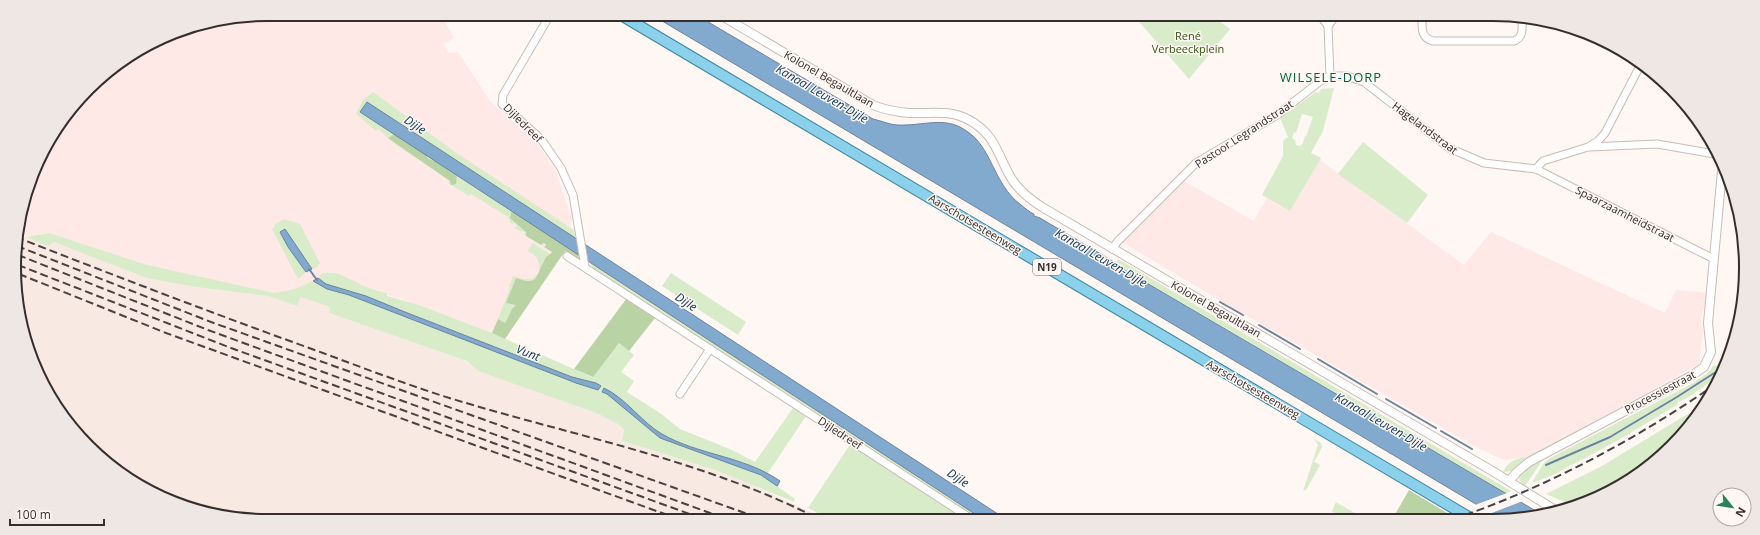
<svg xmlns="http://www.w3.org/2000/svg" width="1760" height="535" font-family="'Open Sans',sans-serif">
<rect width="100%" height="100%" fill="#fef7f4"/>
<!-- built -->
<polygon fill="#f8e9e3" points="17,233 48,246 53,242 196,287 268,296 297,306 301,297 331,307 329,313 467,361 478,371 596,413 618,424 624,430 622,441 715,470 750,484 822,517 218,516 127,478 66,422 23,333"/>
<!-- industrial -->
<g fill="#ffe9e6">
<polygon points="268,14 441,15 454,38 444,44 449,53 458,52 490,101 538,144 556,172 572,219 565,251 505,339 419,305 387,295 387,293 368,288 348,278 329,272 321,274 321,276 300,288 287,292 274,293 144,264 50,233 26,237 17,233 40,155 100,77 171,33"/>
<polygon points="1320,160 1464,265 1491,232 1665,313 1676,290 1707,293 1706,309 1703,309 1701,322 1703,333 1699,364 1620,408 1526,457 1504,460 1474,446 1221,301 1122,242 1184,181 1254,221 1267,198 1290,211"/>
</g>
<!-- green -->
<g fill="#d8ecc9" fill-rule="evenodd">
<polygon points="1135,17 1215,18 1230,29 1189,79"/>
<path d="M1334,88l-11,43 -12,22 10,5 -1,2 -30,51 -28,-16 21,-39v-15l5,-4 -8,-19 36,-26 3,1 2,-4zM1302,114l11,3 -7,19h-1l-2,7 -3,3 -4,-1 -1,-5 -3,-2 2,-6 2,1z"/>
<polygon points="373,92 458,154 574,230 575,238 367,102 361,112 534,225 526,236 524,234 526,232 520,231 515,228 517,225 513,223 511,224 508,217 471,194 469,196 448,183 450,181 395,144 378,129 376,131 356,114 362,101"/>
<polygon points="1363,142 1428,195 1407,223 1338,174"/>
<polygon points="284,219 300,224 320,263 316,268 312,269 286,230 280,231 288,247 306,272 298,279 272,229 274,227 275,224"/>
<path d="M50,233l94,31 130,29c17,-2 32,-7 46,-17l1,-2c16,-6 34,9 48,14 6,2 12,4 18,5v3l32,9 73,28 100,44 27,-34 15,12 -13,17 13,9 -7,11 33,21 20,16 52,21 23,12 38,-54 13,8 -40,60 14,7 -2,4 17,12 -1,3 -79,-32 -93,-29 2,-11 -6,-6 -22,-11 -118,-42 -11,-10 -138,-48 1,-6 -29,-10 -4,9 -29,-10 -72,-9 -49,-9 -93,-36 -6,4 -22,-9z"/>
<path d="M533,243l17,11c-17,11 -2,35 -34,24l-10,25 10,2 -4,4 -7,14 -7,-4 12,-31 -2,-4 2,1 3,-9c5,1 10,4 16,3 16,-3 12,-24 -2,-28z"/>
<polygon points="1118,259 1511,491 1505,494 1484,480 1121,267 1122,265 1116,262"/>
<polygon points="590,262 981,518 972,518 593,269"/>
<polygon points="671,273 746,322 738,335 662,286"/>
<polygon points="1723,365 1690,389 1615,433 1545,465 1546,466 1615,435 1679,397 1722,369 1719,376 1687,398 1678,402 1677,405 1615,442 1553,475 1532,483 1543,464 1550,458 1695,382 1709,372 1713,366"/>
<polygon points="1704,404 1660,458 1604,495 1572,505 1546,494 1602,466"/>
<path d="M1601,418l1,2 -74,38 -16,13 -9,1c6,-11 11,-13 23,-15z"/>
<polygon points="1314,439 1321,443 1322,447 1314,462 1320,465 1306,490 1303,491 1318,445"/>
<polygon points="851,443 964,518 825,517 808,508"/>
<path d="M1544,458l-19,28c-17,-12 9,-23 19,-28z"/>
<polygon points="1336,502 1358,515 1357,518 1355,518 1355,514 1334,513 1332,511"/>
</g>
<!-- forest -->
<g fill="#bad3a5">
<polygon points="395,134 425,153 428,159 438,162 457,174 456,184 451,185 450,181 388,138"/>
<path d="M512,211l66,43 1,4 -2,1 -12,-8 -60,88 -13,-6 6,-14 7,4 7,-14 4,-4 -10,-2 10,-25c24,9 20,-4 29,-19 1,-3 5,-4 7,-7l-8,-5 2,-2 -2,-2 -3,2 -15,-9v-4l-16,-14z"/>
<polygon points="627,298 655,318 629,351 619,343 593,377 574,369"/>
<polygon points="1409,490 1447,513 1447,516 1441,519 1393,518"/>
</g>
<!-- water -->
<g fill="#82a9ce" stroke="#6b849d">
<path d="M652,15l46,1 175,103c9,2 17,6 26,6 23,1 46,-9 66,5 28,17 27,53 56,75 4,3 8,7 13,9v2l6,2 76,45v2l425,249 -16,5h-24z"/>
<polygon points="367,102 1004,518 981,518 360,112"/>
<polygon points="285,229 312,269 306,272 288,247 280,232"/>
<polygon points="318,278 326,284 366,296 405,312 572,377 596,383 601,386 598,390 576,383 349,295 327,289 313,281"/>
<path d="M604,388c23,11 37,34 58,46 36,21 82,22 118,47l-3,5 -16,-11 -101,-37 -53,-44 -5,-2z"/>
</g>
<!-- pier -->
<polygon fill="#fef7f4" points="1507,493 1523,501 1489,514 1475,505"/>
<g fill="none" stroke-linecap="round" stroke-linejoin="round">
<!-- stream -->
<g stroke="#6b849d" stroke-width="2">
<polyline points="309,269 317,280"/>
<polyline points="1220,302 1243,315"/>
<polyline points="1259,325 1300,349"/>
<polyline points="1318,359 1377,394"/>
<polyline points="1386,399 1436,428"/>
<polyline points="1441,431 1472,449"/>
<polyline points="1546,465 1610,437 1677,397 1722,368"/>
</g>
<defs>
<g id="minor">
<polyline points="550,15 503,95 502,104 541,139 561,168 573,195 585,267"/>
<polyline points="1322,18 1328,26 1330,76"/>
<path d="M1422,18c0,11 -1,20 11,23h81c10,-4 8,-12 8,-22"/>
<polyline points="1328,26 1334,18"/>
<polyline points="1590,147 1657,144 1715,154"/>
<polyline points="1536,169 1543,161 1588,147 1598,141 1605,133 1641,64"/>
<polyline points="1112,249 1118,241 1196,163 1277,115 1323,79 1330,76 1347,76 1364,82 1449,148 1484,163 1536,169 1714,259"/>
<polyline points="567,256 970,518"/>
<polyline points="680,394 710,349"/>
</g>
<g id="tertiary">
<path d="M722,16l151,89c12,5 24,7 36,8 22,1 40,-4 60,7 28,15 29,38 44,61 8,11 18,19 29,26l452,265 61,38"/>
<polyline points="1509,481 1517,472 1529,462 1691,376 1704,367 1711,352 1708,323 1722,171"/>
</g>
<polyline id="primary" points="621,15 1472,519"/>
</defs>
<!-- minor casing -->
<use href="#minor" stroke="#ccbbb5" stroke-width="9"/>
<!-- tertiary casing -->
<use href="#tertiary" stroke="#ccbbb5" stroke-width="10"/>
<!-- primary casing -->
<use href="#primary" stroke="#3c84a0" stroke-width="12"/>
<!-- minor -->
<use href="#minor" stroke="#fff" stroke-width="7"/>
<!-- tertiary -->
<use href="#tertiary" stroke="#fff" stroke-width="8"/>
<!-- primary -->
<use href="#primary" stroke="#8cd1eb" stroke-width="10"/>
<!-- rail -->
<g stroke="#494240" stroke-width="2" stroke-dasharray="8 4" stroke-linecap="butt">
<path d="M16,237c102,40 204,79 307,116 40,15 80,30 120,43 125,39 255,62 372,121"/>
<polyline points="17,246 211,322 756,517"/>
<polyline points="18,255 208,330 721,517"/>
<polyline points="18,265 231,348 698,517"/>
<polyline points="19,274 166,333 673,517"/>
<path d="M1454,519c93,-32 181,-79 262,-135"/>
</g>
</g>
<g text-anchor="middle" stroke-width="3" stroke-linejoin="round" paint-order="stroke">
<!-- shield labels -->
<rect fill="#fef7f4" stroke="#716a68" stroke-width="1" x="1033" y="259" width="28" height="16" rx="3"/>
<g font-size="10" font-weight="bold" fill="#352e2c">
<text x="1047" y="271">N19</text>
</g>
<!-- park labels -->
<g font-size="11" fill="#345311" stroke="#fef7f4">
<text x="1188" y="40">René<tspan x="1188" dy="13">Verbeeckplein</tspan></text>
</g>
<!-- street labels -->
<g font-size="11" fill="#352e2c" stroke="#fef7f4">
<text transform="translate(829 79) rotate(30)" y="4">Kolonel Begaultlaan</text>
<text transform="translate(523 123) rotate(45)" y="4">Dijledreef</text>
<text transform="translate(1425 128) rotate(37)" y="4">Hagelandstraat</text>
<text transform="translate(1244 134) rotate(-33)" y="4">Pastoor Legrandstraat</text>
<text transform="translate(1625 214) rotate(27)" y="4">Spaarzaamheidstraat</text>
<text transform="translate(975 224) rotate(31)" y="4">Aarschotsesteenweg</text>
<text transform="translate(1216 309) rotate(30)" y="4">Kolonel Begaultlaan</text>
<text transform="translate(1253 389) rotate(30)" y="4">Aarschotsesteenweg</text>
<text transform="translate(1660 392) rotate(-28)" y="4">Processiestraat</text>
<text transform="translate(840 433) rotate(33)" y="4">Dijledreef</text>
</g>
<!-- water labels -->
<g font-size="12" font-style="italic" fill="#0f3c60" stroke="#fef7f4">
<text transform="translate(822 94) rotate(30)" y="4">Kanaal Leuven-Dijle</text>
<text transform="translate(415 125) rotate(33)" y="4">Dijle</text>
<text transform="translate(1101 258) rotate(30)" y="4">Kanaal Leuven-Dijle</text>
<text transform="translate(686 302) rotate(33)" y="4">Dijle</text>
<text transform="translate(528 353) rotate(21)" y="4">Vunt</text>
<text transform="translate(1381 422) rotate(30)" y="4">Kanaal Leuven-Dijle</text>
<text transform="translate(958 478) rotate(33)" y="4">Dijle</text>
</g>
<!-- quarter labels -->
<g font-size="13" letter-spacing="1" fill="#00623e" stroke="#fef7f4">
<text x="1331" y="82">WILSELE-DORP</text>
</g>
</g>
<!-- crop -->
<path d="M0 0H1760V535H0ZM267 21H1493A246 246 0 0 1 1739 267V268A246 246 0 0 1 1493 514H267A246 246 0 0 1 21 268V267A246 246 0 0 1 267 21Z" fill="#eee7e4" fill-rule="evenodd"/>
<path fill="none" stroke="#352e2c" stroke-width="2" d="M267 21H1493A246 246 0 0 1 1739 267V268A246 246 0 0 1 1493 514H267A246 246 0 0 1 21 268V267A246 246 0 0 1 267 21Z"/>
<!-- north arrow -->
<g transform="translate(1732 507) rotate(120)"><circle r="19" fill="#fef7f4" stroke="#aea7a4"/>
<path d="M0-3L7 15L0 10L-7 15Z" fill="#27835a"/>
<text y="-6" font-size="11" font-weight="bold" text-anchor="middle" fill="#352e2c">N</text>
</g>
<!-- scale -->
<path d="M10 519v6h94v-6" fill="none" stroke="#352e2c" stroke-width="2"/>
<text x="16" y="519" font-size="12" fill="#352e2c" stroke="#fef7f4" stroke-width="3" paint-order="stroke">100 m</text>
</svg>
